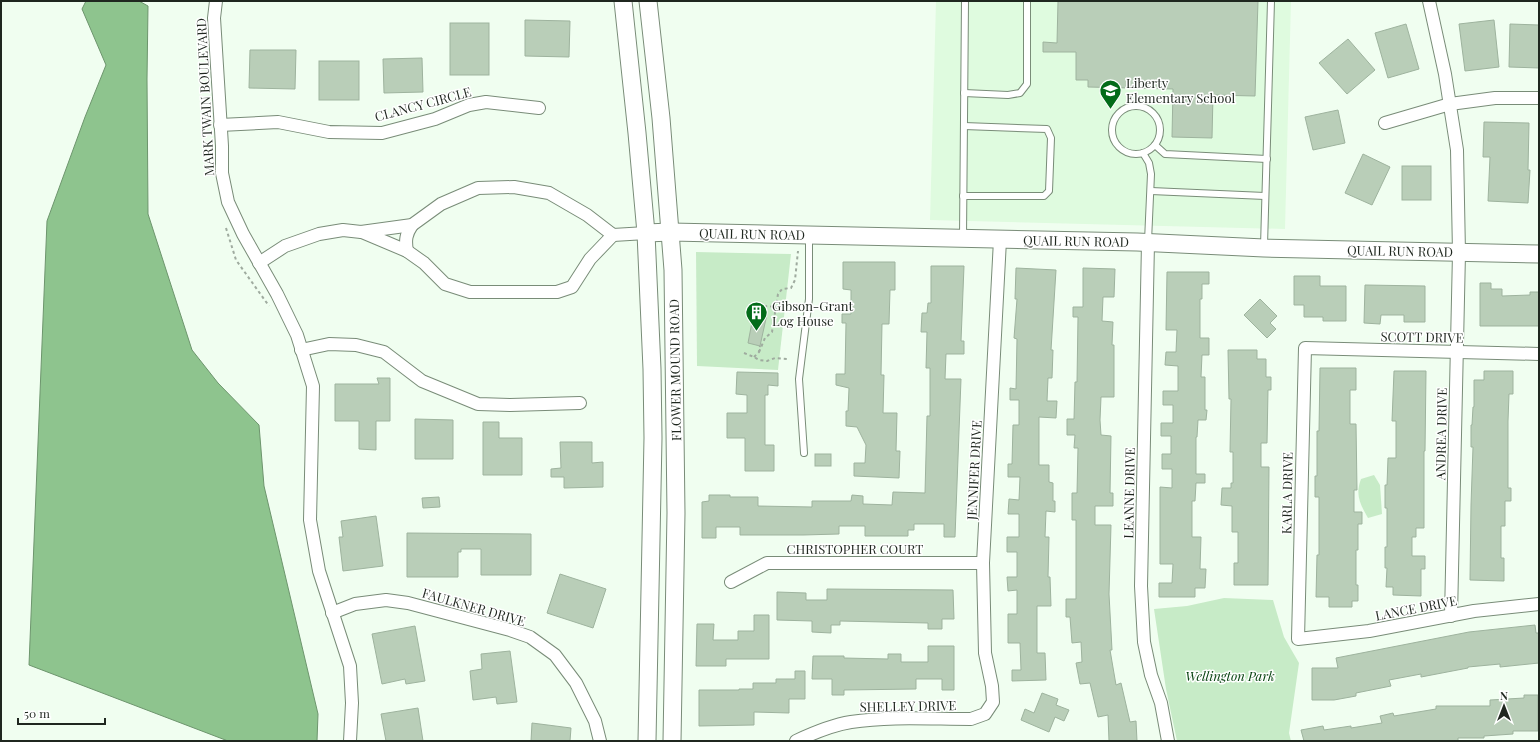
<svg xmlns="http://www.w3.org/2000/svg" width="1540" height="742" font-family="'Playfair Display',serif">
<rect width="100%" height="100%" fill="#f0fef0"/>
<!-- built -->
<polygon fill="#dffbdf" points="936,1 1291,1 1285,229 930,220"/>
<!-- green -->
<g fill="#c7ebc7">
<polygon points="696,252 791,254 778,370 697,366"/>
<path d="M1374,475l6,10 2,29 -14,4c-8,-14 -13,-23 -7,-39z"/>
<polygon points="1224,598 1273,600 1284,637 1299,663 1289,733 1291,741 1177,741 1166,689 1154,609 1187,606"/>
</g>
<!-- water -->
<polygon fill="#8ec48e" stroke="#6d956d" points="86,1 139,1 148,6 147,79 148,214 192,350 218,383 259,425 264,486 318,714 317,741 228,741 29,665 47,221 85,117 106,65 82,9"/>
<!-- building -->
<g fill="#b9ceb8" stroke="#9eb39e">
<polygon points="1058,1 1258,1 1255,96 1213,95 1212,138 1172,137 1173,89 1088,87 1088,80 1076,80 1076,52 1043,52 1043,42 1057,43"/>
<polygon points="525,20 570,21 569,57 525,56"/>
<polygon points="1494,20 1499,67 1465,71 1459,24"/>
<rect x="450" y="23" width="39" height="52"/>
<polygon points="1406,24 1419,69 1388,78 1375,33"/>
<polygon points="1510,24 1539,25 1539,68 1509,67"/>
<polygon points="1348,39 1375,70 1347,94 1319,63"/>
<polygon points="250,50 296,50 295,89 249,88"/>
<polygon points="422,58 423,92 384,93 383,59"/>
<rect x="319" y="61" width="40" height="39"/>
<polygon points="1338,110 1345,143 1313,150 1305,117"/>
<polygon points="1484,122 1529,123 1528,170 1530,170 1528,203 1488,201 1490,157 1483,157"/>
<polygon points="1363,154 1390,167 1372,205 1345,193"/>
<rect x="1402" y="166" width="29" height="34"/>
<polygon points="843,262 895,262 895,290 890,290 889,324 882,324 881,375 884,375 883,413 897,413 896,451 900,451 899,478 854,476 854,463 865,463 866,445 857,427 846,426 846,411 848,411 849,388 836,385 836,374 845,374 846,323 842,323 842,314 851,314 851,290 843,289"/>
<polygon points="931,266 964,266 961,341 964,341 964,354 946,354 945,379 961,379 955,537 944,537 944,524 914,524 914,530 908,530 908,536 865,536 865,526 839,526 839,534 803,535 740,535 740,527 716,527 716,538 702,538 702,502 709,501 709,495 730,495 730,497 758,497 758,506 812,507 812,501 851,501 852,495 863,496 863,504 892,505 893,492 925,493 927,416 930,416 930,368 926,368 927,332 921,332 922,313 927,313 928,303 931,303"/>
<polygon points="1016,268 1056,270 1051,350 1053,350 1052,378 1048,378 1047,401 1057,401 1056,418 1039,417 1039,465 1049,465 1049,482 1053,483 1053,501 1055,501 1055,512 1046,511 1045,537 1049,537 1048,577 1050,577 1051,606 1037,606 1037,653 1045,653 1046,680 1012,681 1012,670 1021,670 1020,643 1008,643 1008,614 1017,614 1017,590 1008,591 1007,577 1017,577 1017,552 1007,552 1007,537 1019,537 1019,514 1008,514 1009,499 1019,500 1020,477 1008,477 1008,464 1012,464 1013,425 1019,425 1019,400 1010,400 1010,388 1016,389 1017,339 1014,338 1017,299 1015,299"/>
<polygon points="1083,268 1115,269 1114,297 1103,297 1102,321 1113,322 1112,345 1114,345 1114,397 1101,397 1100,420 1101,435 1111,436 1110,493 1113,493 1113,506 1095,506 1095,525 1111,525 1109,594 1112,650 1110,650 1116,685 1121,683 1130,722 1136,721 1137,741 1109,741 1108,715 1098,717 1090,683 1080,684 1076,663 1082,662 1081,642 1072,643 1070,617 1066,617 1066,599 1076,599 1076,520 1072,520 1072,493 1077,493 1078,448 1074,448 1075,435 1067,435 1067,419 1074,419 1075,382 1077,382 1078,317 1073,317 1073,307 1083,307"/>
<polygon points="1167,272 1209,272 1209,284 1202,284 1202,299 1200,299 1200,338 1209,338 1209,355 1202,355 1201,377 1205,377 1205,410 1207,410 1206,420 1198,420 1197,437 1196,437 1196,474 1205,474 1205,483 1196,483 1195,501 1192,501 1192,537 1201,537 1200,569 1206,569 1205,588 1195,588 1195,597 1159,597 1159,583 1172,583 1173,564 1160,564 1160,487 1172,488 1172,469 1162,469 1162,454 1171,454 1171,436 1161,436 1161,423 1173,423 1173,405 1163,405 1163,391 1178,391 1178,366 1165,365 1166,352 1176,352 1177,330 1166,330"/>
<polygon points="1294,276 1320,276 1320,286 1346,286 1346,321 1323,321 1323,317 1304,317 1304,305 1294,305"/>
<polygon points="1480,283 1491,283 1491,289 1502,289 1502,296 1530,295 1530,292 1539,292 1539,326 1480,326"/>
<polygon points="1365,285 1425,286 1425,322 1404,322 1404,315 1381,315 1380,324 1364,323"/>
<polygon points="1260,299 1277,316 1270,323 1276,329 1267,338 1244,315"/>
<polygon points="751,310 767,314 760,346 748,343 752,322 749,320"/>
<polygon points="1228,350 1257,350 1257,359 1266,359 1266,377 1271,377 1271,390 1268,390 1267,443 1261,443 1261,467 1269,467 1268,585 1234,585 1234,563 1238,563 1238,532 1232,532 1232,506 1221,505 1222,488 1231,488 1231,483 1233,483 1233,452 1230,452 1231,399 1229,399"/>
<polygon points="1320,368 1356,368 1356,390 1350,390 1350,424 1356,424 1357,490 1354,490 1354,512 1362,512 1362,524 1358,524 1358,550 1356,550 1356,585 1358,585 1358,601 1352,601 1352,607 1329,607 1329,597 1316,597 1317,555 1319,555 1319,497 1315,497 1315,476 1317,476 1317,431 1319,431"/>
<polygon points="1394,371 1426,371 1425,451 1424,451 1424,528 1416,528 1416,537 1412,537 1412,556 1425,556 1425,569 1421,569 1421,596 1393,595 1393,587 1386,587 1387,568 1385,568 1385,547 1387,547 1387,508 1385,508 1385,485 1387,485 1388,458 1396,458 1396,421 1392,421"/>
<polygon points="1484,371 1513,371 1513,394 1509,394 1508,421 1508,488 1511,488 1511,501 1505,501 1505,526 1501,526 1501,558 1504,558 1504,581 1470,580 1471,505 1473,447 1471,447 1471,425 1472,425 1473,407 1474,407 1474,380 1484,380"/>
<polygon points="737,372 778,373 778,386 768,385 768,395 765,395 765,445 774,445 774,471 745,471 745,438 727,438 727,413 747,413 747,395 736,394"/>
<polygon points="377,378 390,378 390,421 376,421 376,450 359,449 359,421 335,421 335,384 379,384"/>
<polygon points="415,419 453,420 453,459 415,459"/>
<polygon points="483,422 499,422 499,438 522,438 522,475 483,475"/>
<polygon points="560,442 592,442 592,463 603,462 603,487 564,488 564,477 551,477 551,469 561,468"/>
<rect x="815" y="454" width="16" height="12"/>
<polygon points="439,497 440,507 423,508 422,498"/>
<polygon points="376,516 383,566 343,571 339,537 343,537 341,521"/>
<polygon points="407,533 531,534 531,575 481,575 481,549 461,549 461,552 458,552 458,577 407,577"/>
<polygon points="560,574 606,589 593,628 547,613"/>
<polygon points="827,589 953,590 954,619 942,619 942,629 928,629 928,623 840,621 840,625 831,625 831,633 812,632 812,621 777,620 777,592 806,593 806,600 827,600"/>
<polygon points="754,615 769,615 769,659 726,659 726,666 696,666 697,624 714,624 713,640 738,640 738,631 754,631"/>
<polygon points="1535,625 1536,633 1539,633 1539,663 1500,667 1500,664 1468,667 1468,668 1421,677 1421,674 1389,680 1391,686 1356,693 1356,696 1334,700 1312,700 1312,668 1338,668 1336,658 1469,632"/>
<polygon points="415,626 425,681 406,684 405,679 382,684 372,634"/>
<polygon points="928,646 954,646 954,690 942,690 942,679 916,679 916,689 844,690 844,695 832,695 832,679 812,679 813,656 844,656 844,658 888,659 888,654 901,654 901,662 928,662"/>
<polygon points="510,651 517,702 497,704 496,697 473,700 470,671 482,669 481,654"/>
<polygon points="795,671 805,671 805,699 789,699 789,713 754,712 754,725 699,726 699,690 739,690 739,689 753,689 753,683 776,683 776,679 795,679"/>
<polygon points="1042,693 1058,699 1056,705 1069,710 1064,721 1055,717 1049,732 1021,720 1025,709 1034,713"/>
<polygon points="1524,695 1538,695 1538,731 1513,731 1513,734 1484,736 1484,738 1458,738 1458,741 1304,741 1301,730 1323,726 1324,730 1351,726 1351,728 1382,723 1380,716 1393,713 1394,716 1436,709 1436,706 1490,706 1490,700 1524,698"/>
<polygon points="418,708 423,741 386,741 381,714"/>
<polygon points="532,723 571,728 570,741 531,741"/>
</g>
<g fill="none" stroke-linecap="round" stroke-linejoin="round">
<defs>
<g id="lane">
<polyline points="964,93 1008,95 1020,93 1027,84 1027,1"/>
<circle cx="1136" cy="130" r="24"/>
<polyline points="1155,145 1165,154 1267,159"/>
<polyline points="1143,153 1149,163 1151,174 1148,241"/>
<polyline points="1151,191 1265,196"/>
<polyline points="963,196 1044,196 1049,191 1051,138 1047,129 964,126"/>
<polyline points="963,237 965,1"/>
<polyline points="1264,246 1271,1"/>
<polyline points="804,453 799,379 809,299 809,237"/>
</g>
<g id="street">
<polyline points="216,1 214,18 222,146 222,173 228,202 243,234 277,294 297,335 313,386 310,520 319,571 350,666 352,703 350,741"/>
<polyline points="1429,1 1445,74 1457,150 1459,253 1451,616"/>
<polyline points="1385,123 1450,104 1495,98 1539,98"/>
<polyline points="220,125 278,122 329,132 382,133 435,119 469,105 486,102 539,108"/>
<polyline points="362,232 407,251 424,263 445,284 470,292 557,292 572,287 590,259 613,235"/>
<polyline points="1148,243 1141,586 1144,642 1151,675 1161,703 1168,741"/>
<path d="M407,251c-2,-11 -1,-17 5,-26"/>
<polyline points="259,263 285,246 319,234 343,230 361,232 412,225 441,204 478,188 514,187 549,193 587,215 613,235 646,233"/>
<polyline points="301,350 329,344 356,345 384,352 422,381 478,404 510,405 580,403"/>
<polyline points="1539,354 1305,348 1298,639 1369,631 1474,611 1539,604"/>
<polyline points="731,582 767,563 983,563"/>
<polyline points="332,613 355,604 386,600 408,603 510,630 530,637 555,655 576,683 595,721 600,741"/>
<path d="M796,741c17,-8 36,-16 55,-19 39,-6 80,-3 120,-3l14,-5 8,-12 -1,-16 -7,-33 -2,-90 17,-323"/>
</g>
<g id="secondary">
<polyline points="623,1 637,133 646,233 652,369 653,438 647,741"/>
<polyline points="648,1 661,118 673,270 676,513 672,741"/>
<polyline points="646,233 671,232 1137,242 1264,248 1539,254"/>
</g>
</defs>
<!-- lane casing -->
<use href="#lane" stroke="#798c78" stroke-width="8"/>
<!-- street casing -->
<use href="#street" stroke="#798c78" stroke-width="14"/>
<!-- secondary casing -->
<use href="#secondary" stroke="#798c78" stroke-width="19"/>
<!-- path -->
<g stroke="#9fab9f" stroke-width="2" stroke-dasharray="3 3" stroke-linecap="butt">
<polyline points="226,228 236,260 269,306"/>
<polyline points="761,312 763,308 767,306 775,307"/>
<polyline points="759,352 765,338 772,332 778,294 782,289 791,288 795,280 798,251"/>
<polyline points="744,353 754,357 759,360 767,361 775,358 788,359"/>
<polyline points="754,357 759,352 760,346"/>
</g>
<!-- lane -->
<use href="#lane" stroke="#fff" stroke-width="6"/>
<!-- street -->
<use href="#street" stroke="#fff" stroke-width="12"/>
<!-- secondary -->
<use href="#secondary" stroke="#fff" stroke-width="17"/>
</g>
<!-- icons -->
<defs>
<symbol id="school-pin" viewBox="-11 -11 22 30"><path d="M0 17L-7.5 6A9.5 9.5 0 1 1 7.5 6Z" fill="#036b19" stroke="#fff"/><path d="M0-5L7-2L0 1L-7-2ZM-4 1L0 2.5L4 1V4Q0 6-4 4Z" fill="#fff"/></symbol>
<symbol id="building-pin" viewBox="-11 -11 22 30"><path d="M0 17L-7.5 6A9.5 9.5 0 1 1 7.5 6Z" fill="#036b19" stroke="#fff"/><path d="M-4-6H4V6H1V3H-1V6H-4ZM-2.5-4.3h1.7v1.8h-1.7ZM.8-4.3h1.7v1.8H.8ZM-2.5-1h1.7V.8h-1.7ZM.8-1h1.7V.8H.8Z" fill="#fff"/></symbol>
</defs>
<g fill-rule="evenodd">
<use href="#school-pin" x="1098" y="78" width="25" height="34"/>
<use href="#building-pin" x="744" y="300" width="25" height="34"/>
</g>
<g text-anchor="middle" stroke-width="3" stroke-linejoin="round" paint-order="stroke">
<!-- poi labels -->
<g font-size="13" fill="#1f271f" stroke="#fff" text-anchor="start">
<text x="1126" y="88">Liberty<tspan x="1126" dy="15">Elementary School</tspan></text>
<text x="772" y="311">Gibson-Grant<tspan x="772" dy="15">Log House</tspan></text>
</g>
<!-- street labels -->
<g font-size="13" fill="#1f271f" stroke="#fff">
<text transform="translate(205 97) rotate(-93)" y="5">MARK TWAIN BOULEVARD</text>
<text transform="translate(423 104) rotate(-15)" y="5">CLANCY CIRCLE</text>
<text transform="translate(752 234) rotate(1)" y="5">QUAIL RUN ROAD</text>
<text transform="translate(1076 241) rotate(1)" y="5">QUAIL RUN ROAD</text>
<text transform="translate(1400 251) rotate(1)" y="5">QUAIL RUN ROAD</text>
<text transform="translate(1422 337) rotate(1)" y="5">SCOTT DRIVE</text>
<text transform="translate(675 370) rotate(-91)" y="5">FLOWER MOUND ROAD</text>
<text transform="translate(1441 434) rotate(-89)" y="5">ANDREA DRIVE</text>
<text transform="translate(974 470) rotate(-87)" y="5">JENNIFER DRIVE</text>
<text transform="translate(1129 493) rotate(-89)" y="5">LEANNE DRIVE</text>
<text transform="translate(1287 493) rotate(-89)" y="5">KARLA DRIVE</text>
<text x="855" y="554">CHRISTOPHER COURT</text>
<text transform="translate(474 607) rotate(16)" y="5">FAULKNER DRIVE</text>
<text transform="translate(1416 608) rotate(-11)" y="5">LANCE DRIVE</text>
<text transform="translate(908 706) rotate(-1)" y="5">SHELLEY DRIVE</text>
</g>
<!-- park labels -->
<g font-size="13" font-style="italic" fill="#074310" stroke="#fff">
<text x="1230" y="681">Wellington Park</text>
</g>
</g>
<!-- border -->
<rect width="1540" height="742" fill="none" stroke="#1f271f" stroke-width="4"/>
<!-- north arrow -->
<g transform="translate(1504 706)" stroke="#ffffff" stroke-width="3" paint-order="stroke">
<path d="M0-3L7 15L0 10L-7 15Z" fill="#1f271f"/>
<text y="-6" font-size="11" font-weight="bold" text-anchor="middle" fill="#1f271f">N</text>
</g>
<!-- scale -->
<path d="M18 718v6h87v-6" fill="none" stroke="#1f271f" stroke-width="2"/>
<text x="24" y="718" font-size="12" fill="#1f271f" stroke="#ffffff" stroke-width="3" paint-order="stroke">50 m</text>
</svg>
